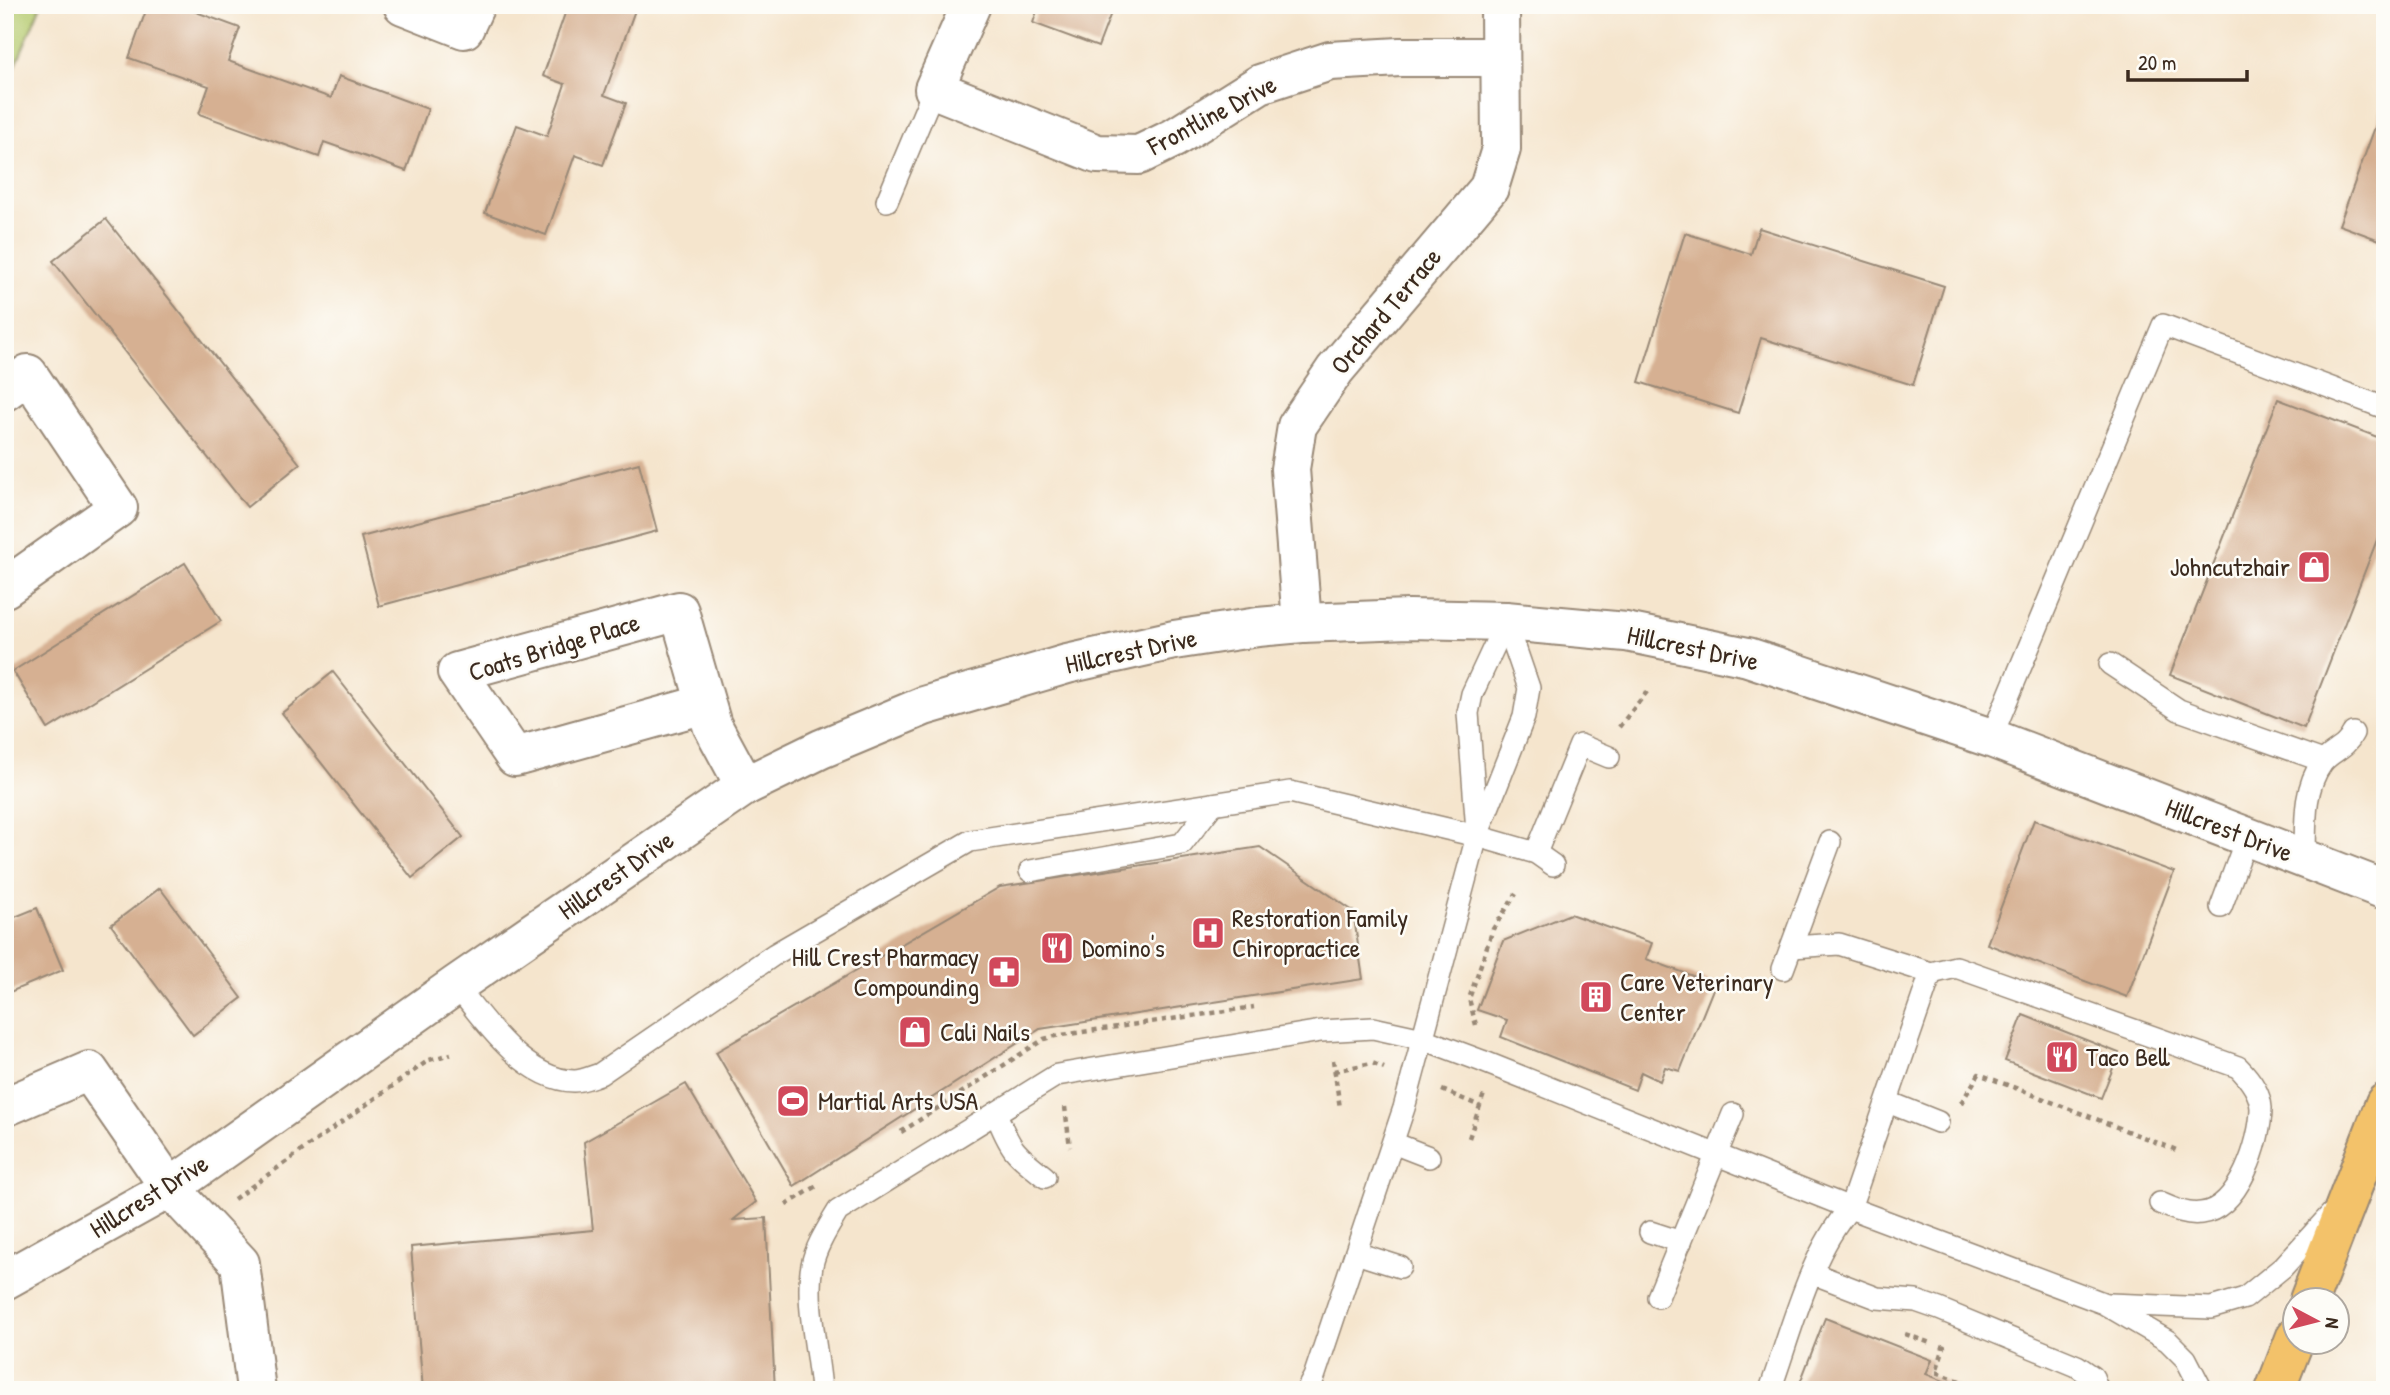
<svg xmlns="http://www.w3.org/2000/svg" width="2390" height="1395" font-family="'Patrick Hand',sans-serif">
<rect width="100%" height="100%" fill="#fdfcf7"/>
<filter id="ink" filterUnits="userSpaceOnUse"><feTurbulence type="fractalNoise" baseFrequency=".0143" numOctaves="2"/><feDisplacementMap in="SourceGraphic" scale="14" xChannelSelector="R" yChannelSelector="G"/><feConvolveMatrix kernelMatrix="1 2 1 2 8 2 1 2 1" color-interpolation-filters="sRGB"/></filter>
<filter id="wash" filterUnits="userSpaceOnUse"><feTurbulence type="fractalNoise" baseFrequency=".00686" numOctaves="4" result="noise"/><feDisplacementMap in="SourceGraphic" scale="28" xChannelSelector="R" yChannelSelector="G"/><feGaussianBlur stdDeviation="1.57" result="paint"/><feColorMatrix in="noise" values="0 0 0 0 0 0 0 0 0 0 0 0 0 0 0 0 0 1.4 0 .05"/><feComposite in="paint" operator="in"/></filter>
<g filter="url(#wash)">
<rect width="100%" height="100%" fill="#f5e5cd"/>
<!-- green -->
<polygon fill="#b5ca6e" stroke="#787a46" stroke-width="2" points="5,5 41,5 5,91"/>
<g id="blocks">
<!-- building -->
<g fill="#d6b092">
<polygon points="148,5 177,5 240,28 228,61 331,98 339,76 428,109 406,171 324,142 319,157 199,114 209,86 129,58"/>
<polygon points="568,5 621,5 635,10 604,95 626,103 603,165 575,155 546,235 485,213 517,125 547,136 565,84 543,76"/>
<polygon points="1039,5 1114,5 1098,47 1033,23"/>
<polygon points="2384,103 2385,103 2385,242 2339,225"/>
<polygon points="106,219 300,464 247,507 53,261"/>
<polygon points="1759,228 1944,286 1913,385 1761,338 1738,413 1639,382 1685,233 1751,254"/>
<polygon points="2278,399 2385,440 2385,519 2304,728 2170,675"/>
<polygon points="639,463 657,531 379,606 361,537"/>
<polygon points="185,563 221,621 48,729 13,671"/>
<polygon points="333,672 463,837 412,878 282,713"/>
<polygon points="2034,820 2174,872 2127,997 1987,944"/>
<polygon points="1260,847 1353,911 1363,979 1040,1029 794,1186 716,1052 1000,887"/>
<polygon points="160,888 242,998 193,1035 111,925"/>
<polygon points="37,908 63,970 5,994 5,921"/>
<polygon points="1570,914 1652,943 1646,959 1715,984 1680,1071 1665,1067 1660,1081 1641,1072 1635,1090 1501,1037 1507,1020 1477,1010 1503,941"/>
<polygon points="2023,1015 2119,1053 2101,1098 2005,1061"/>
<polygon points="686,1084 756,1202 733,1220 766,1218 775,1390 423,1390 411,1247 593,1230 584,1142"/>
<polygon points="1825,1318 1932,1360 1926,1374 1966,1390 1798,1388"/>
</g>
</g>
</g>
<g filter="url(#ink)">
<use href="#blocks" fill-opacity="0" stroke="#988876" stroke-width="2"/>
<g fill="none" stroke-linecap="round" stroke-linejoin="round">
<defs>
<g id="service">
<polyline points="887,201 934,89"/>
<polyline points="2110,664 2179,710 2323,761"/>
<polyline points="1991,738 2163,325 2385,408"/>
<polyline points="1477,831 1468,713 1472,694 1506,621"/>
<polyline points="1536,853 1580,745 1609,757"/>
<path d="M2305,859c1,-31 -3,-69 17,-96 10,-13 23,-13 31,-30"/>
<polyline points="1030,871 1182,844 1213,804"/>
<polyline points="2221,907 2247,837"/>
<path d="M1792,947l47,-3 92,29 25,-6 282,100c11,11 22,25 23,41 0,33 -22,101 -60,105 -15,2 -27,-4 -41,-10"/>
<polyline points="1783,969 1830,842"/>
<path d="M456,985c27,35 69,95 118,96 9,0 19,-5 26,-7l175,-120 195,-113 320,-49 187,44 59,17 17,12"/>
<polyline points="1888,1102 1938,1122"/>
<path d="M996,1113c14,36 18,40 49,64"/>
<polyline points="1393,1143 1429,1157"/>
<polyline points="1650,1232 1681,1242"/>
<polyline points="1356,1253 1400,1267"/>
<polyline points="1812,1273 1877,1298 1916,1301 1939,1309 2077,1366 2093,1377 2098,1390"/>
<polyline points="1658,1297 1733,1114"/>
<polyline points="2109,1304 2211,1308 2245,1298 2283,1267 2331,1214"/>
<path d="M821,1390c-3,-40 -16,-87 -9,-125 4,-19 16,-37 26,-54l219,-136 264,-44 52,-3 50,11 59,22 368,147 253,95 65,38 18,18 16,31"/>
<polyline points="1307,1390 1314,1377 1404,1108 1477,836 1524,717 1529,688 1506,621"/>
<path d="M1770,1390c21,-58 40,-137 80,-182l81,-235"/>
</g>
<g id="minor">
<polyline points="403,5 464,29 475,5"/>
<polyline points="971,5 934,89 1097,154 1139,155 1174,138 1260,84 1330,61 1400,57 1500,57"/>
<polyline points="5,391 28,374 118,508 5,588"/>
<polyline points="1302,623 1290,469 1297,426 1335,370 1489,188 1501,149 1500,5"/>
<polyline points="705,704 515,757 457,672 679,611 712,725 745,786"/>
<polyline points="5,1107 89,1071 170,1188 240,1263 256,1390"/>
</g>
<polyline id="tertiary" points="5,1280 170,1188 456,985 745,786 821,749 924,706 1067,664 1174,640 1258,627 1302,623 1409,619 1506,621 1626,632 1748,657 1991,738 2385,890"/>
<g id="primary">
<polyline points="2309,1300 2385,1103"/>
<polyline points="2275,1390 2296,1336"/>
</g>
</defs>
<!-- service casing -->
<use href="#service" stroke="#988876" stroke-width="24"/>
<!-- minor casing -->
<use href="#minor" stroke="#988876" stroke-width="42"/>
<!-- tertiary casing -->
<use href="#tertiary" stroke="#988876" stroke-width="42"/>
<!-- primary casing -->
<use href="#primary" stroke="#988876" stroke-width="42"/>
<!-- path -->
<g stroke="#988876" stroke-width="4.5" stroke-dasharray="5 5" stroke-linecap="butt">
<polyline points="1619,727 1650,688"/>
<polyline points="1476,1025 1469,999 1493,929 1516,894"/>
<polyline points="1333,1060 1340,1108"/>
<polyline points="1334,1071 1372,1063 1384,1068"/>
<polyline points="1442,1090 1480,1106"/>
<polyline points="1961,1103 1979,1074 2179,1151"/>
<polyline points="1065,1107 1070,1147"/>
<polyline points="901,1132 1044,1039 1055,1036 1254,1007"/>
<polyline points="1469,1138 1484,1094"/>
<polyline points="234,1199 429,1060 451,1054"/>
<polyline points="786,1205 817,1186"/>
<polyline points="1905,1334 1933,1344"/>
<polyline points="1941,1346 1944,1347 1936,1372 1983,1390"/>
</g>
<!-- service -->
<use href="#service" stroke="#fff" stroke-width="21"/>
<!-- minor -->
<use href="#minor" stroke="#fff" stroke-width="38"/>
<!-- tertiary -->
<use href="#tertiary" stroke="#fff" stroke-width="38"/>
<!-- primary -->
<use href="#primary" stroke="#f3c26a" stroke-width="38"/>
</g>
</g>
<!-- icons -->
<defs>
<symbol id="shop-square" viewBox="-11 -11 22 22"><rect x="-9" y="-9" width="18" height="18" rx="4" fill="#d1495b" stroke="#fdfcf7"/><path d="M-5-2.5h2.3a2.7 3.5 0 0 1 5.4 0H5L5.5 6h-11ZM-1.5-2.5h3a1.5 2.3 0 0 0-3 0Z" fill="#fff"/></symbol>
<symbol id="hospital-square" viewBox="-11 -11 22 22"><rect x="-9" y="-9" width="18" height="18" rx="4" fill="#d1495b" stroke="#fdfcf7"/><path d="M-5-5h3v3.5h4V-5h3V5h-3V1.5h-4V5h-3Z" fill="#fff"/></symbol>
<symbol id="restaurant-square" viewBox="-11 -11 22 22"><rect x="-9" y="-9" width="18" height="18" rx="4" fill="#d1495b" stroke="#fdfcf7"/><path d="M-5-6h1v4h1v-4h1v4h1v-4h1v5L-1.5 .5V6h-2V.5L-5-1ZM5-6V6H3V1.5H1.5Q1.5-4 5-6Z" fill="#fff"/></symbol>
<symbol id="pharmacy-square" viewBox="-11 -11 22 22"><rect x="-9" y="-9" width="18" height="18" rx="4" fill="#d1495b" stroke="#fdfcf7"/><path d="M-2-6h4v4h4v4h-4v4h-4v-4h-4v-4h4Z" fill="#fff"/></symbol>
<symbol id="building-square" viewBox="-11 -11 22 22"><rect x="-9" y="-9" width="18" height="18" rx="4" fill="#d1495b" stroke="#fdfcf7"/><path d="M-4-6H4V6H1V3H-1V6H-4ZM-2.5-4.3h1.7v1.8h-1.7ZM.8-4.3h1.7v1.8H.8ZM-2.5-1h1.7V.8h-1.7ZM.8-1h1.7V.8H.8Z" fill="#fff"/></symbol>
<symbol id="stadium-square" viewBox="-11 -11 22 22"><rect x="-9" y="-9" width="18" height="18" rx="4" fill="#d1495b" stroke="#fdfcf7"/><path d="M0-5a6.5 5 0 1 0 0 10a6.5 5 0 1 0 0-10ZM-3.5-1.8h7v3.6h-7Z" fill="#fff"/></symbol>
</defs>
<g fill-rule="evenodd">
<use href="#shop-square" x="2295" y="548" width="38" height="38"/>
<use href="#hospital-square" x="1189" y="914" width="38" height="38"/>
<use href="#restaurant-square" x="1038" y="929" width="38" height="38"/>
<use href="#pharmacy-square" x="985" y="953" width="38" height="38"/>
<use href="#building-square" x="1577" y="978" width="38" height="38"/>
<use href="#shop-square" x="896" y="1013" width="38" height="38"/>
<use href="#restaurant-square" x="2043" y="1038" width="38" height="38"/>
<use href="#stadium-square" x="774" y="1082" width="38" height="38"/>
</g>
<g text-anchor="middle" stroke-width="5" stroke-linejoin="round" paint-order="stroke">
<!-- street labels -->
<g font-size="26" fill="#3b2a1e" stroke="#fdfcf7">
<text transform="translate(1212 115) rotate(-28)" y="9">Frontline Drive</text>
<text transform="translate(1386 311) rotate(-50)" y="9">Orchard Terrace</text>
<text transform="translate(554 647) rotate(-17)" y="9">Coats Bridge Place</text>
<text transform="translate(1693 648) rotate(12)" y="9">Hillcrest Drive</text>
<text transform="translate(1131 651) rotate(-12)" y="9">Hillcrest Drive</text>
<text transform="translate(2229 830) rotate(21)" y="9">Hillcrest Drive</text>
<text transform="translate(616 875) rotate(-35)" y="9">Hillcrest Drive</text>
<text transform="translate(149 1196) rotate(-32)" y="9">Hillcrest Drive</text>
</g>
<!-- poi labels -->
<g font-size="26" fill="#3b2a1e" stroke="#fdfcf7" text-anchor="start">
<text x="2290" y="576" text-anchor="end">Johncutzhair</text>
<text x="1232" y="927">Restoration Family<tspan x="1232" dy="30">Chiropractice</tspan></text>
<text x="1082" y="957">Domino's</text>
<text x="979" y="966" text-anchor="end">Hill Crest Pharmacy<tspan x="979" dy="30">Compounding</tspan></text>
<text x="1620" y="991">Care Veterinary<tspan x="1620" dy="30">Center</tspan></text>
<text x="940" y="1041">Cali Nails</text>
<text x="2086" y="1066">Taco Bell</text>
<text x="818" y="1110">Martial Arts USA</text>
</g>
</g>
<!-- margin -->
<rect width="2390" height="1395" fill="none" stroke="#fdfcf7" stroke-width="28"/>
<!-- north arrow -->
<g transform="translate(2316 1321) rotate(97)"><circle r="33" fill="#fdfcf7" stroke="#afa8a0" stroke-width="2"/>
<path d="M0-5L12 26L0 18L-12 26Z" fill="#d1495b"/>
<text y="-10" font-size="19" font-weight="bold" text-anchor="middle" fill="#3b2a1e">N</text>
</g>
<!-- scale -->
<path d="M2128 70v10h119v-10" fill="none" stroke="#3b2a1e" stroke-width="3.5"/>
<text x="2138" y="70" font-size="21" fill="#3b2a1e" stroke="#fdfcf7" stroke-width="5" paint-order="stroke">20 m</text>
</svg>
